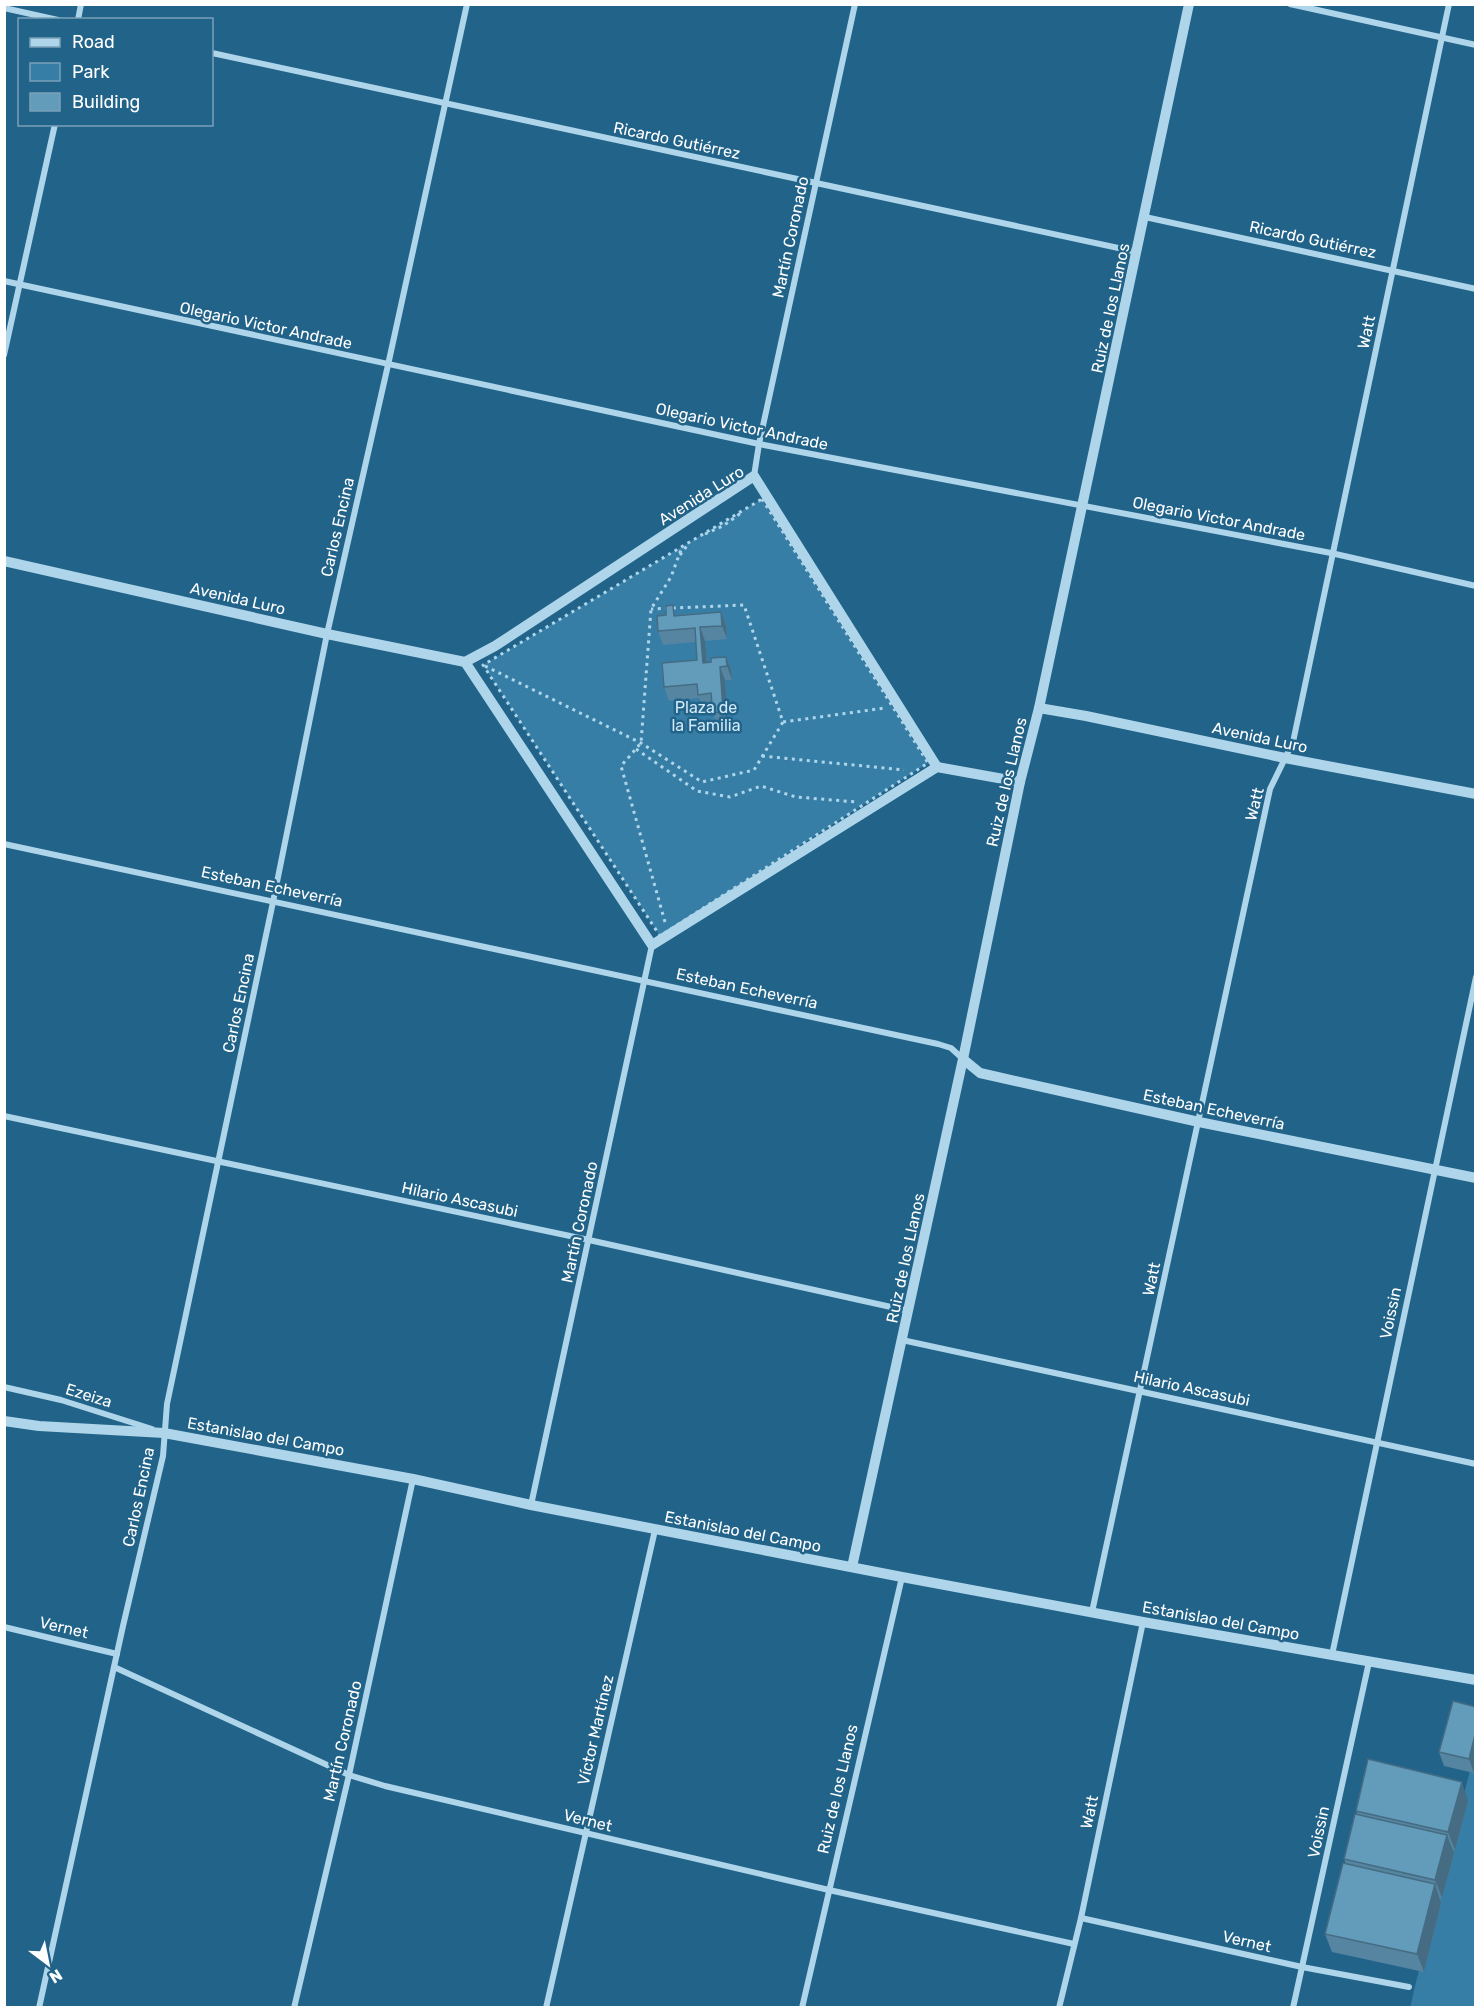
<svg xmlns="http://www.w3.org/2000/svg" width="1480" height="2012" font-family="Rubik,sans-serif">
<rect width="100%" height="100%" fill="#226389"/>
<!-- green -->
<g fill="#367ea6">
<polygon points="762,499 928,763 660,936 483,665"/>
<polygon points="1475,1751 1475,2007 1410,2008 1416,1982"/>
</g>
<g fill="none" stroke-linecap="round" stroke-linejoin="round">
<!-- path -->
<g stroke="#aed5ea" stroke-width="3" stroke-dasharray="3 4.5" stroke-linecap="butt">
<polygon points="762,499 928,763 660,936 483,665"/>
<polyline points="705,534 723,526 741,513"/>
<polyline points="680,555 689,543"/>
<polyline points="485,666 641,743 702,782 754,770 783,722 744,605 651,609"/>
<polyline points="783,722 885,708"/>
<polyline points="636,749 697,791 730,797 761,786 796,797 856,802"/>
<polyline points="762,756 904,770"/>
<polyline points="665,922 621,766 641,743 651,609 671,577 682,547"/>
</g>
<!-- minor -->
<g stroke="#aed5ea" stroke-width="6">
<polyline points="1290,4 1476,45"/>
<polyline points="4,8 58,20"/>
<polyline points="78,20 81,4"/>
<polyline points="212,53 1137,252"/>
<polyline points="1145,217 1476,289"/>
<polyline points="4,281 759,444 1331,553 1476,586"/>
<polyline points="4,355 55,124"/>
<polyline points="754,476 759,444 855,4"/>
<polyline points="4,844 938,1044 951,1048 963,1059"/>
<polyline points="4,1116 589,1240 909,1311"/>
<polyline points="902,1340 1476,1464"/>
<polyline points="4,1387 61,1400 152,1429"/>
<polyline points="531,1505 652,945"/>
<polyline points="1092,1612 1270,789 1293,742 1449,4"/>
<polyline points="4,1627 117,1654"/>
<polyline points="1332,1655 1476,977"/>
<polyline points="114,1667 349,1775 385,1786 829,1890 1074,1944"/>
<polyline points="1081,1918 1302,1967 1409,1987"/>
<polyline points="39,2008 123,1626 163,1456 167,1404 273,902 327,634 388,365 467,4"/>
<polyline points="294,2008 349,1775 413,1479"/>
<polyline points="546,2008 655,1530"/>
<polyline points="802,2008 902,1577"/>
<polyline points="1059,2008 1081,1918 1143,1622"/>
<polyline points="1293,2008 1369,1662"/>
</g>
<!-- tertiary -->
<g stroke="#aed5ea" stroke-width="10">
<polyline points="4,561 327,634 465,662 495,646 754,476 937,767"/>
<polyline points="465,662 652,945 937,767 1020,782"/>
<polyline points="1039,708 1086,716 1285,758 1476,794"/>
<polyline points="963,1059 980,1073 1199,1122 1476,1178"/>
<polyline points="4,1421 39,1426 164,1433 413,1479 531,1505 902,1577 1143,1622 1476,1680"/>
<polyline points="852,1567 963,1059 1020,782 1039,708 1189,4"/>
</g>
</g>
<!-- wall -->
<g fill="#5585a1">
<polygon points="721,612 726,626 727,639 705,641 707,662 711,662 726,657 731,670 732,680 725,680 728,724 718,728 713,714 713,707 703,708 699,698 669,701 664,687 697,660 696,642 663,645 658,631 677,615"/>
<polygon points="1476,1707 1476,1766 1474,1773 1444,1766 1439,1752"/>
<polygon points="1468,1801 1455,1850 1453,1850 1454,1853 1442,1898 1440,1898 1441,1903 1424,1972 1332,1952 1325,1934 1346,1864 1344,1859 1358,1815 1356,1811"/>
</g>
<!-- shaded-wall -->
<g fill="#456c83">
<polygon points="721,612 726,626 727,639 722,626"/>
<polygon points="700,627 705,641 708,676 703,663"/>
<polygon points="726,657 731,670 732,680 727,666"/>
<polygon points="720,667 725,680 728,724 723,710"/>
<polygon points="1476,1731 1476,1766 1474,1773 1469,1759"/>
<polygon points="1462,1782 1468,1801 1455,1850 1448,1832"/>
<polygon points="1447,1835 1454,1853 1442,1898 1435,1880"/>
<polygon points="1435,1884 1441,1903 1424,1972 1417,1954"/>
</g>
<!-- building -->
<g fill="#639bbb" stroke="#456c83" stroke-width="1.5">
<polygon points="673,605 674,616 721,612 722,626 700,627 703,663 711,662 711,658 726,657 727,666 720,667 723,710 713,714 711,693 698,695 697,684 664,687 662,663 697,660 695,628 658,631 657,616 666,615 666,606"/>
<polygon points="1453,1701 1476,1707 1476,1731 1469,1759 1439,1752"/>
<polygon points="1368,1759 1462,1782 1448,1832 1356,1811"/>
<polygon points="1355,1814 1447,1835 1435,1880 1344,1859"/>
<polygon points="1343,1863 1435,1884 1417,1954 1325,1934"/>
</g>
<g text-anchor="middle" stroke-width="5" stroke-linejoin="round" paint-order="stroke">
<!-- street labels -->
<g font-size="16" fill="#fff" stroke="#226389">
<text transform="translate(677 140) rotate(12)" y="6">Ricardo Gutiérrez</text>
<text transform="translate(790 237) rotate(-78)" y="6">Martín Coronado</text>
<text transform="translate(1313 239) rotate(12)" y="6">Ricardo Gutiérrez</text>
<text transform="translate(1110 308) rotate(-78)" y="6">Ruiz de los Llanos</text>
<text transform="translate(266 325) rotate(12)" y="6">Olegario Victor Andrade</text>
<text transform="translate(1366 332) rotate(-78)" y="6">Watt</text>
<text transform="translate(742 426) rotate(12)" y="6">Olegario Victor Andrade</text>
<text transform="translate(701 495) rotate(-32)" y="6">Avenida Luro</text>
<text transform="translate(1219 518) rotate(11)" y="6">Olegario Victor Andrade</text>
<text transform="translate(337 527) rotate(-77)" y="6">Carlos Encina</text>
<text transform="translate(238 598) rotate(13)" y="6">Avenida Luro</text>
<text transform="translate(1260 737) rotate(12)" y="6">Avenida Luro</text>
<text transform="translate(1006 782) rotate(-77)" y="6">Ruiz de los Llanos</text>
<text transform="translate(1254 804) rotate(-76)" y="6">Watt</text>
<text transform="translate(272 886) rotate(12)" y="6">Esteban Echeverría</text>
<text transform="translate(747 988) rotate(12)" y="6">Esteban Echeverría</text>
<text transform="translate(238 1003) rotate(-78)" y="6">Carlos Encina</text>
<text transform="translate(1214 1109) rotate(12)" y="6">Esteban Echeverría</text>
<text transform="translate(460 1199) rotate(12)" y="6">Hilario Ascasubi</text>
<text transform="translate(579 1222) rotate(-78)" y="6">Martín Coronado</text>
<text transform="translate(905 1258) rotate(-78)" y="6">Ruiz de los Llanos</text>
<text transform="translate(1151 1279) rotate(-78)" y="6">Watt</text>
<text transform="translate(1390 1313) rotate(-78)" y="6">Voissin</text>
<text transform="translate(1192 1388) rotate(12)" y="6">Hilario Ascasubi</text>
<text transform="translate(89 1395) rotate(17)" y="6">Ezeiza</text>
<text transform="translate(266 1436) rotate(10)" y="6">Estanislao del Campo</text>
<text transform="translate(138 1497) rotate(-78)" y="6">Carlos Encina</text>
<text transform="translate(743 1531) rotate(11)" y="6">Estanislao del Campo</text>
<text transform="translate(1221 1620) rotate(10)" y="6">Estanislao del Campo</text>
<text transform="translate(64 1627) rotate(13)" y="6">Vernet</text>
<text transform="translate(595 1730) rotate(-77)" y="6">Víctor Martínez</text>
<text transform="translate(342 1741) rotate(-77)" y="6">Martín Coronado</text>
<text transform="translate(837 1789) rotate(-77)" y="6">Ruiz de los Llanos</text>
<text transform="translate(1089 1812) rotate(-78)" y="6">Watt</text>
<text transform="translate(588 1820) rotate(14)" y="6">Vernet</text>
<text transform="translate(1318 1832) rotate(-78)" y="6">Voissin</text>
<text transform="translate(1247 1941) rotate(13)" y="6">Vernet</text>
</g>
<!-- park labels -->
<g font-size="16" fill="#d3eaf8" stroke="#226389">
<text x="706" y="713">Plaza de<tspan x="706" dy="18">la Familia</tspan></text>
</g>
</g>
<!-- border -->
<rect width="1480" height="2012" fill="none" stroke="#ffffff" stroke-width="12"/>
<!-- legend -->
<rect x="18" y="18" width="195" height="108" fill="#226389" stroke="#7aa1b8" stroke-width="1.5"/>
<rect x="30" y="38" width="30" height="9" fill="#aed5ea" stroke="#7aa1b8" stroke-width="1.5"/>
<text x="72" y="48" font-size="18" fill="#ffffff">Road</text>
<rect x="30" y="63" width="30" height="18" fill="#367ea6" stroke="#7aa1b8" stroke-width="1.5"/>
<text x="72" y="78" font-size="18" fill="#ffffff">Park</text>
<rect x="30" y="93" width="30" height="18" fill="#639bbb" stroke="#7aa1b8" stroke-width="1.5"/>
<text x="72" y="108" font-size="18" fill="#ffffff">Building</text>
<!-- north arrow -->
<g transform="translate(48 1964) rotate(148)" stroke="#226389" stroke-width="4.5" paint-order="stroke">
<path d="M0-4.5L10 22L0 15L-10 22Z" fill="#ffffff"/>
<text y="-9" font-size="16" font-weight="bold" text-anchor="middle" fill="#ffffff">N</text>
</g>
</svg>
